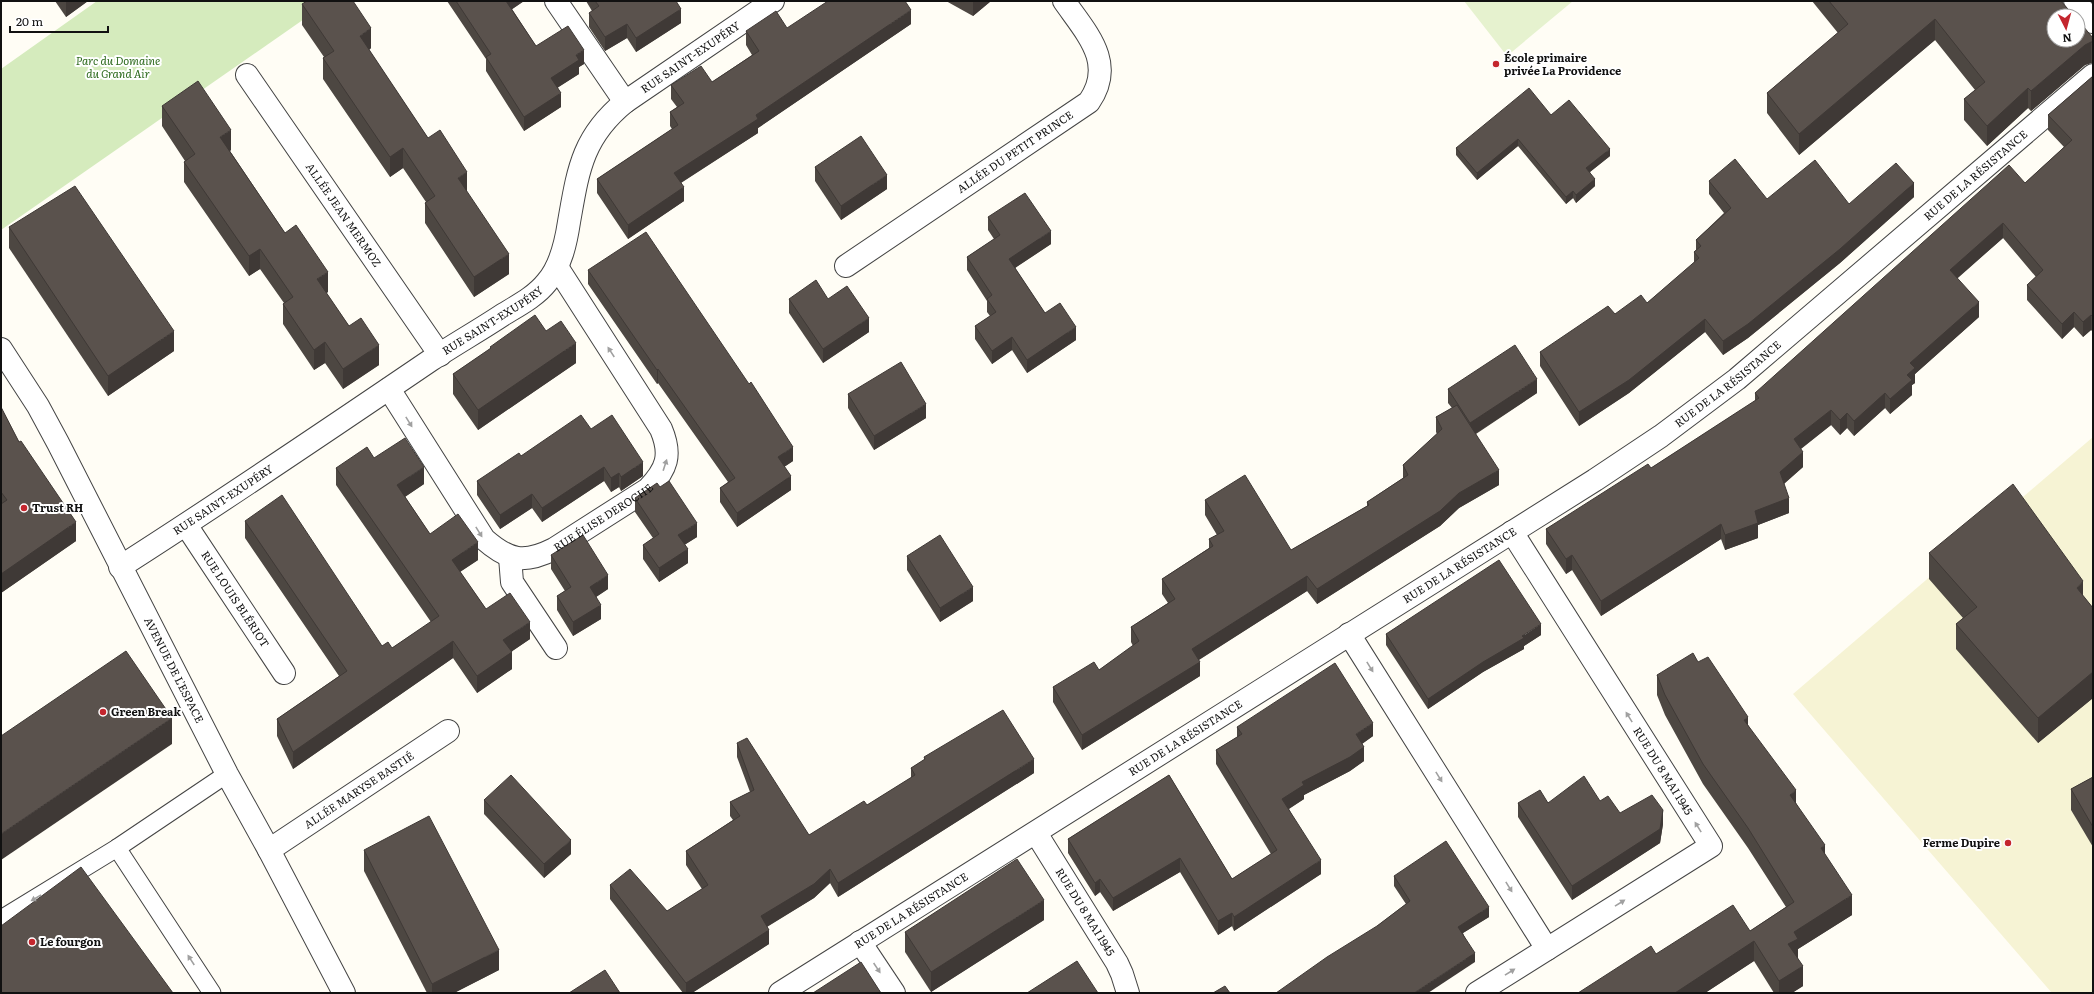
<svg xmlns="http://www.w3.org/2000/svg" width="2094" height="994" font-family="Literata,serif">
<rect width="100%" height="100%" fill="#fffdf5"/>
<!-- farmland -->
<polygon fill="#f6f3d4" points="2093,437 2093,993 2052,993 1793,694"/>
<!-- green -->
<polygon fill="#d5ebbd" points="97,1 330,1 1,230 1,69"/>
<!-- pitch -->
<polygon fill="#e6f2cf" points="1464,1 1573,1 1507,56"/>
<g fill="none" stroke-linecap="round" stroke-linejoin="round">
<defs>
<g id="service">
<polyline points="117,848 212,993"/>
<polyline points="1,919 117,848 227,774"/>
</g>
<g id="minor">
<polyline points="556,1 625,102"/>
<path id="s1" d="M247,75l193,280"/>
<path id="s2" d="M846,266l243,-164c27,-39 -2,-68 -25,-101"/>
<path id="s3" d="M1,349l37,57 20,37 169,331 42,76 75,143"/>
<path id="s4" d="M389,389l95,150c25,22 40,25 70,10l94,-60c19,-20 24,-34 13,-60l-104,-162"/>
<path id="s5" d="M186,525l98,148"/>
<polyline points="510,557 512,582 556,648"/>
<path id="s6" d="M120,567c105,-67 208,-137 311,-207 24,-16 49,-30 73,-46 15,-9 32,-18 43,-32 14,-16 19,-40 22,-60 9,-51 13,-85 56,-120l148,-101"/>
<polyline points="1349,634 1547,949"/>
<path id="s7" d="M1036,833l81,130 5,11 6,19"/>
<path id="s8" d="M269,850l179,-119"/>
<polyline points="860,942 894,993"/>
<path id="s9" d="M780,993l815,-513 66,-44 76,-57 356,-304"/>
<polyline points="1477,993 1711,846 1512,532"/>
</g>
<polyline id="tertiary" points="2075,1 2093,22"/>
</defs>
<!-- service casing -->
<use href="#service" stroke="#444" stroke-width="19"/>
<!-- minor casing -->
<use href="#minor" stroke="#444" stroke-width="24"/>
<!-- tertiary casing -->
<use href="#tertiary" stroke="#444" stroke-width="24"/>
<!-- service -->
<use href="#service" stroke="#fff" stroke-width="17"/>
<!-- minor -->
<use href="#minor" stroke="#fff" stroke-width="22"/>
<!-- tertiary -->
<use href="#tertiary" stroke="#fff" stroke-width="22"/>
</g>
<!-- wall -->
<g fill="#4d4742">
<polygon points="55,1 88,1 66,17"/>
<polygon points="447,1 524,1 512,9 536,46 584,64 579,67 579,74 558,87 561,107 524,131 486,71 486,59"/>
<polygon points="586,1 676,1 681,23 636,52 627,38 605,51 589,27 589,13 592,11"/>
<polygon points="946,1 991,1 973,16"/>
<polygon points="1812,1 2061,1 2093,38 2093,63 2091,63 2085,65 2031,111 2028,108 1987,146 1964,120 1964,99 1975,90 1935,40 1799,155 1767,113 1767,93 1838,33"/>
<polygon points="302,4 371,48 369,50 428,138 467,192 509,274 474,297 425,223 425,203 426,202 403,168 390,177 323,79 323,58 324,57 302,25"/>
<polygon points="911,24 758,128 758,133 681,183 684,201 628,239 597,193 597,179 672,129 670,126 670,112 677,107 671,99 671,85 712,82 752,55 746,45 746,31 787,28"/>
<polygon points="2093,76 2093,332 2091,330 2083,337 2074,327 2062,339 2027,300 2027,285 2036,277 2003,238 1957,278 1979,317 1915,374 1915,383 1912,385 1912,395 1890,414 1885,408 1854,436 1847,428 1840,435 1831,425 1801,449 1803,467 1784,484 1789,513 1758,525 1758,538 1725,550 1721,539 1601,616 1572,570 1566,574 1546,544 1546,529 1651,468 1755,401 1755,393 2025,183 2064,147 2048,130 2048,115"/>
<polygon points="162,106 231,150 230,151 285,233 328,292 326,293 349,326 379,365 343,389 325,363 314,370 283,324 283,304 284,303 260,269 249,276 184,182 184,162 185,161 162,126"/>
<polygon points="1551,115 1610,156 1590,172 1595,186 1576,203 1573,198 1566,204 1518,146 1477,180 1456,155 1456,148"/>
<polygon points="815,167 887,189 841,220 815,181"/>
<polygon points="1709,181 1767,199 1849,204 1914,197 1840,263 1748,338 1723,355 1705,332 1629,393 1579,426 1540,366 1540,352 1615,314 1647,303 1694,263 1694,252 1696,250 1696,240 1724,213 1709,194"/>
<polygon points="988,217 1051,244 1015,268 1045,313 1076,340 1027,373 1012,350 992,364 975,339 975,326 990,316 987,312 987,301 967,270 967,257 994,239 988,230"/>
<polygon points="9,227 174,351 108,396 9,248"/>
<polygon points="588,270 793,461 784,467 791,490 737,527 720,502 720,488 728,482 658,383 657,384 588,284"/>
<polygon points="789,299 828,299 869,332 823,363 789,313"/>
<polygon points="546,331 576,363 478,430 453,394 453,374 490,349 490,347"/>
<polygon points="1448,389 1537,393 1476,434 1499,485 1459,508 1440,526 1317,604 1307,591 1199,660 1200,676 1082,750 1053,702 1053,687 1099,670 1133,646 1131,642 1131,627 1168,603 1162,594 1162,579 1209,548 1209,539 1217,535 1205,515 1205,500 1291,550 1367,506 1367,502 1403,478 1403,465 1437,434 1436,432 1436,417 1452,408 1448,403"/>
<polygon points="848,394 926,418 874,450 848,408"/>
<polygon points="1,407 19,442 76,541 1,593"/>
<polygon points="591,429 643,476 621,491 619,487 611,492 604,481 542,522 532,508 500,529 477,495 477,481 521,456"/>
<polygon points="374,458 424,484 405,497 430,534 478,560 460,572 486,609 530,639 511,652 512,669 477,693 453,658 293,769 277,736 277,719 339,676 245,538 245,521 382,646 392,648 431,622 336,485 336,468"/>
<polygon points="635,498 697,537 684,545 688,563 659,582 643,559 643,545 653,538 635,512"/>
<polygon points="1929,553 2083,596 2093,608 2093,698 2038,743 1956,649 1956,624 1963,618 1929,579"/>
<polygon points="551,555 608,589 596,597 601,619 573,636 557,610 557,596 565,591 551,569"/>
<polygon points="907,556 973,601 940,622 907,570"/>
<polygon points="1386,634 1541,635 1524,646 1524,649 1483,672 1428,709 1386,645"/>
<polygon points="1698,662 1748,725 1796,803 1825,855 1852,915 1798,949 1798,959 1803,986 1792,993 1774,993 1754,961 1705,993 1578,993 1656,954 1750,931 1786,907 1748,848 1703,784 1665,715 1657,695 1657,675"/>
<polygon points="1237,727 1373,736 1362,744 1364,761 1350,771 1304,795 1304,799 1289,809 1321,874 1234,931 1232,926 1218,935 1180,872 1113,911 1100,892 1095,896 1068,853 1068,839 1169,775 1232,879 1271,854 1216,764 1216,750 1237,737"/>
<polygon points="737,743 809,835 867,805 911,778 911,768 924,760 924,757 1034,773 838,897 830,883 814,898 767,927 769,944 692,993 683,993 610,899 610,885 667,911 702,889 686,865 686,851 733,820 730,816 730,802 750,792 737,757"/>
<polygon points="2093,777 2093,847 2071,810 2071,789"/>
<polygon points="484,800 571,854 544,878 484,814"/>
<polygon points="1600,801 1620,813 1663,824 1660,843 1572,900 1518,817 1518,803"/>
<polygon points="364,850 499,970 454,993 427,993 364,871"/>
<polygon points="1394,876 1489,917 1463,933 1475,962 1377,926 1406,904 1394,886"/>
<polygon points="1044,920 931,992 905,952 905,932"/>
</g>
<!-- shaded-wall -->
<g fill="#3f3936">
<polygon points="66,1 88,1 66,17"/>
<polygon points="505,1 524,1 505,14"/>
<polygon points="974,1 991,1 973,16 973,2"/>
<polygon points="681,9 681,23 636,52 636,38"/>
<polygon points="911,10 911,24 758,128 758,133 674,187 674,173 756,115"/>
<polygon points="1935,19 1935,40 1799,155 1799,134"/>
<polygon points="627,24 627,38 605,51 605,37"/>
<polygon points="371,28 371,48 360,57 360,36"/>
<polygon points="2091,42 2091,63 2085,65 2031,111 2031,91 2085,45"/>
<polygon points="584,50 584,64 579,67 579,74 551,92 551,78 576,55"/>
<polygon points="2028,88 2028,108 1987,146 1987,126"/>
<polygon points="561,93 561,107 524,131 524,117"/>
<polygon points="231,130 231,150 220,157 220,137"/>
<polygon points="1518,139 1518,146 1477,180 1477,173"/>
<polygon points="403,148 403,168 390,177 390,157"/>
<polygon points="1610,149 1610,156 1586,175 1586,168"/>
<polygon points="467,172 467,192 458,198 458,178"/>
<polygon points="887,175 887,189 841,220 841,206"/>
<polygon points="1595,179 1595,186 1576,203 1576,195"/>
<polygon points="1914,183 1914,197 1840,263 1748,338 1723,355 1723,341"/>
<polygon points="684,187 684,201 628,239 628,225"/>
<polygon points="1573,191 1573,198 1566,204 1566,197"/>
<polygon points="2003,223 2003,238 1950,285 1950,270"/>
<polygon points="1051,231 1051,244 1009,272 1009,259"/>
<polygon points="260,249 260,269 249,276 249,256"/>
<polygon points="509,254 509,274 474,297 474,277"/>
<polygon points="328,272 328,292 317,299 317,279"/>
<polygon points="1979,302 1979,317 1915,374 1915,383 1912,385 1912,395 1890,414 1890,399 1907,375 1910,363"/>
<polygon points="2074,312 2074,327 2062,339 2062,324"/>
<polygon points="2091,315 2091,330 2083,337 2083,322"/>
<polygon points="869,318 869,332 823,363 823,349"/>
<polygon points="1705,319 1705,332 1629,393 1579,426 1579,412"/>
<polygon points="1076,327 1076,340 1027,373 1027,360"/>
<polygon points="174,331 174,351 108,396 108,376"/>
<polygon points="1012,337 1012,350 992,364 992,351"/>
<polygon points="325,342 325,363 314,370 314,350"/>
<polygon points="576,343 576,363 478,430 478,410"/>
<polygon points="379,345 379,365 343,389 343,369"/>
<polygon points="658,369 658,383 657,384 657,370"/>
<polygon points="1537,379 1537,393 1470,437 1470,423"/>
<polygon points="1885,393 1885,408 1854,436 1854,421"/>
<polygon points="926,404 926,418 874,450 874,436"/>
<polygon points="1831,410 1831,425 1794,454 1794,439"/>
<polygon points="1847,413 1847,428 1840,435 1840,420"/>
<polygon points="793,447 793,461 778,471 778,457"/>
<polygon points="1803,452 1803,467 1780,487 1780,472"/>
<polygon points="643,462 643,476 621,491 621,477"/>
<polygon points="424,467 424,484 397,502 397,485"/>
<polygon points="604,467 604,481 542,522 542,508"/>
<polygon points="1499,470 1499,485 1459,508 1440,526 1317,604 1317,589 1459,493"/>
<polygon points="619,473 619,487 611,492 611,478"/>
<polygon points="791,476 791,490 737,527 737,513"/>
<polygon points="532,494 532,508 500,529 500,515"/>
<polygon points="1789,498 1789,513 1758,525 1758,538 1725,550 1725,535 1755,511"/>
<polygon points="76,522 76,541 1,593 1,574"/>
<polygon points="697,523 697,537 678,549 678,535"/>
<polygon points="1721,524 1721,539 1601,616 1601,601"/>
<polygon points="478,542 478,560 452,577 452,560"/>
<polygon points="688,549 688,563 659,582 659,568"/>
<polygon points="1572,555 1572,570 1566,574 1566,559"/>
<polygon points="608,575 608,589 590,601 590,587"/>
<polygon points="1307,576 1307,591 1192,664 1192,649"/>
<polygon points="2083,581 2083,607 2077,588"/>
<polygon points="973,587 973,601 940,622 940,608"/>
<polygon points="601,605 601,619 573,636 573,622"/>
<polygon points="530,622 530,639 503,657 503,640"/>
<polygon points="1541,624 1541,635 1524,646 1524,649 1483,672 1428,709 1428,699 1483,662"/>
<polygon points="453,641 453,658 293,769 293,752"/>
<polygon points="512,652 512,669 477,693 477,676"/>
<polygon points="1200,662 1200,676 1082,750 1082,735"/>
<polygon points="2093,672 2093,698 2038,743 2038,718"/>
<polygon points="1748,717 1748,737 1744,720"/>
<polygon points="172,718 172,744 1,860 1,834"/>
<polygon points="1373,723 1373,736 1356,748 1356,734"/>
<polygon points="1364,747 1364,761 1350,771 1304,795 1304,799 1282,813 1282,799 1302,782"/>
<polygon points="1034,759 1034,773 838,897 838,883"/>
<polygon points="1796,790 1796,809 1790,795"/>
<polygon points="1663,810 1663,824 1660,843 1572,900 1572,886"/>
<polygon points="571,840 571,854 544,878 544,864"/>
<polygon points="1825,845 1825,865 1821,848"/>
<polygon points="1180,858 1180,872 1113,911 1113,898"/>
<polygon points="1321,860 1321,874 1234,931 1234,917"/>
<polygon points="830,869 830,883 814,898 761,930 761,916"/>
<polygon points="1100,879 1100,892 1095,896 1095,883"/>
<polygon points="1852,895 1852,915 1798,949 1798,958 1788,964 1788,944 1794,932"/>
<polygon points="1044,900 1044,920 931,992 931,972"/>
<polygon points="1489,907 1489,917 1458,936 1458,927"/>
<polygon points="1232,913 1232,926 1218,935 1218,921"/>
<polygon points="769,930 769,944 692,993 686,993 686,983"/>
<polygon points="1754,941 1754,961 1705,993 1675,993"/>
<polygon points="499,950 499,970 454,993 432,993 432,984"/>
<polygon points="1475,953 1475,962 1428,993 1414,993"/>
<polygon points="1803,966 1803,986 1792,993 1779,993 1779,981"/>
</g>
<!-- building -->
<g fill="#5a524d" stroke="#3f3936">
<polygon points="307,1 353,1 371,28 360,36 428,138 440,130 467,172 458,178 509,254 474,277 425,203 435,196 403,148 390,157 323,58 334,51 302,4"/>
<polygon points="456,1 506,1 536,46 568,26 584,50 576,55 579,60 551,78 561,93 524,117 486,57 491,54"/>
<polygon points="595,1 676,1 681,9 636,38 627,24 605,37 589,13 599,6"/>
<polygon points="828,1 905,1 911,10 756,115 758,119 674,173 684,187 628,225 597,179 678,125 670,112 684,103 671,85 701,66 712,82 759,51 746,31 776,11 787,28"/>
<polygon points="1829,1 2061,1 2074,16 2054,16 2054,40 2078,40 2078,20 2093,38 2093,42 2091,42 2085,45 2031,91 2028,88 1987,126 1964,99 1985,82 1935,19 1799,134 1767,93 1848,24"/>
<polygon points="2093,76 2093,317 2091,315 2083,322 2074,312 2062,324 2027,285 2043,270 2003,223 1950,270 1979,302 1910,363 1915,368 1907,375 1912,380 1890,399 1885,393 1854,421 1847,413 1840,420 1831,410 1794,439 1803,452 1780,472 1789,498 1755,511 1758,523 1725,535 1721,524 1601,601 1572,555 1566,559 1546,529 1648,464 1651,468 1759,398 1755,393 2009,165 2025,183 2072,140 2048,115"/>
<polygon points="198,81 231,130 220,137 285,233 296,225 328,272 317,279 349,326 361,318 379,345 343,369 325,342 314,350 283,304 293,297 260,249 249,256 184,162 195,154 162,106"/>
<polygon points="1529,88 1551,115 1569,100 1610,149 1586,168 1595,179 1576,195 1573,191 1566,197 1518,139 1477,173 1456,148"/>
<polygon points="861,136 887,175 841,206 815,167"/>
<polygon points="1735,159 1767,199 1815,160 1849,204 1896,163 1914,183 1840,249 1748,324 1723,341 1705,319 1629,380 1579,412 1540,352 1608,306 1615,314 1641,295 1647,303 1699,258 1694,252 1701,246 1696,240 1731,208 1709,181"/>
<polygon points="75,186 174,331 108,376 9,227"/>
<polygon points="1025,193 1051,231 1009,259 1045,313 1060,303 1076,327 1027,360 1012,337 992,351 975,326 996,312 987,299 992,295 967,257 1000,235 988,217"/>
<polygon points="646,232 749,384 751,382 793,447 778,457 791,476 737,513 720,488 735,478 658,369 657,370 588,270"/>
<polygon points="816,280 828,299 847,286 869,318 823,349 789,299"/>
<polygon points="535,315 546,331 561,321 576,343 478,410 453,374 491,348 490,347"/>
<polygon points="1515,345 1537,379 1470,423 1448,389"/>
<polygon points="901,362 926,404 874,436 848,394"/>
<polygon points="1457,405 1499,470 1459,493 1440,511 1317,589 1307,576 1192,649 1200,662 1082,735 1053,687 1094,662 1099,670 1139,641 1131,627 1175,599 1162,579 1213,546 1209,539 1224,531 1205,500 1245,475 1291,550 1369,505 1367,502 1408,475 1403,465 1442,429 1436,417"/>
<polygon points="1,407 19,442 21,441 76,522 1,574 1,504 7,500 1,492"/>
<polygon points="581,415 591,429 612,415 643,462 621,477 619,473 611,478 604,467 542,508 532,494 500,515 477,481 519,453 521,456"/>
<polygon points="405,438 424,467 397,485 430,534 458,514 478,542 452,560 486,609 510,593 530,622 503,640 512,652 477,676 453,641 293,752 277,719 347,671 245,521 282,495 382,646 388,642 392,648 439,616 336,468 367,447 374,458"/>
<polygon points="669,481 697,523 678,535 688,549 659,568 643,545 659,534 635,498 657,483 660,487"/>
<polygon points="2013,484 2083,581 2077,588 2093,608 2093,672 2038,718 1956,624 1977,607 1929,553"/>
<polygon points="583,535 608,575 590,587 601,605 573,622 557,596 571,587 551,555"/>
<polygon points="940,535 973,587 940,608 907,556"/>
<polygon points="1499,560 1541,624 1522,636 1524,638 1483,662 1428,699 1386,634"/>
<polygon points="126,651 172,718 1,834 1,736"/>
<polygon points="1693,653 1698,662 1708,657 1748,717 1744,720 1796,790 1790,795 1825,845 1821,848 1852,895 1794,932 1798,939 1788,944 1803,966 1779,981 1754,941 1675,993 1578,993 1651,946 1656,954 1733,905 1750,931 1794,902 1748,828 1703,764 1665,695 1657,675"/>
<polygon points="1335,663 1373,723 1356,734 1364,747 1350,757 1302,782 1304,785 1282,799 1321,860 1234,917 1232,913 1218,921 1180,858 1113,898 1100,879 1095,883 1068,839 1169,775 1232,879 1277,850 1216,750 1242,734 1237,727"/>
<polygon points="1003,710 1034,759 838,883 830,869 814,884 761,916 769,930 686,983 610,885 630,869 667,911 708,885 686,851 740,816 730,802 754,790 737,743 747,738 809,835 864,801 867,805 915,775 911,768 925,759 924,757"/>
<polygon points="511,775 571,840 544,864 484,800"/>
<polygon points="1584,776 1600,801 1608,796 1620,813 1652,795 1663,810 1660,829 1572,886 1518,803 1540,790 1548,803"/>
<polygon points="2093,777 2093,827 2071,789"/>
<polygon points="429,816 499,950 432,984 364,850"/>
<polygon points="1446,841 1489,907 1458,927 1475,953 1414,993 1276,993 1327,957 1377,926 1410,901 1394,876"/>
<polygon points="1017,859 1044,900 931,972 905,932"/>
<polygon points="81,867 173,993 1,993 1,926"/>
<polygon points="1077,961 1098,993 1027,993"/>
<polygon points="861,962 881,993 813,993"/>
<polygon points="605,970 620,993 569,993"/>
<polygon points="1225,986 1230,993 1213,993"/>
</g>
<!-- one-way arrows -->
<defs><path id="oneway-solid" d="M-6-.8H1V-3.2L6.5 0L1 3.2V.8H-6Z"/></defs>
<g fill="#a0a0a0">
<use href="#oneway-solid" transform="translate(611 352) rotate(-123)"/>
<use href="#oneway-solid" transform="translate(409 422) rotate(58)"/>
<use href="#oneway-solid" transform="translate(665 465) rotate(-72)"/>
<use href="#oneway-solid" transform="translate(479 532) rotate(58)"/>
<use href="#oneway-solid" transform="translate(1370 667) rotate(58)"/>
<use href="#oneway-solid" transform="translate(1629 717) rotate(-122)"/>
<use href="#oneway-solid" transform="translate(1439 777) rotate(58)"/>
<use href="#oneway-solid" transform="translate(1698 827) rotate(-122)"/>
<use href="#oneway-solid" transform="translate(1509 887) rotate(58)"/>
<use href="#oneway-solid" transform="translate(36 898) rotate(149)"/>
<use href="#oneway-solid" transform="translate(1620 903) rotate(-32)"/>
<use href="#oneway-solid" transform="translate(191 960) rotate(-123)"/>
<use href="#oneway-solid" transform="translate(877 968) rotate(56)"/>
<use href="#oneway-solid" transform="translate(1510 972) rotate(-32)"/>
</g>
<!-- markers -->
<g fill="#c4262e" stroke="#fff" stroke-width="1.5">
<circle cx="1496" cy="64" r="4"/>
<circle cx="24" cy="508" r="4"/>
<circle cx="103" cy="712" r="4"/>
<circle cx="2008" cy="843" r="4"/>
<circle cx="32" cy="942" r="4"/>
</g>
<g text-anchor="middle" stroke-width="4" stroke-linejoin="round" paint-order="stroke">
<!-- street labels -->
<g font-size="11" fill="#111" stroke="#fff">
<text dy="4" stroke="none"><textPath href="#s6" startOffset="794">RUE SAINT-EXUPÉRY</textPath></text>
<text dy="4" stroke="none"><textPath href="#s2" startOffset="204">ALLÉE DU PETIT PRINCE</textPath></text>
<text dy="4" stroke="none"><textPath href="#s9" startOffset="1451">RUE DE LA RÉSISTANCE</textPath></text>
<text dy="4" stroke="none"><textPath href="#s1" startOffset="170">ALLÉE JEAN MERMOZ</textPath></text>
<text dy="4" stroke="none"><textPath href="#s6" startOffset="447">RUE SAINT-EXUPÉRY</textPath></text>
<text dy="4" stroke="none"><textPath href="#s9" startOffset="1127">RUE DE LA RÉSISTANCE</textPath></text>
<text dy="4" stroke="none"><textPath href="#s6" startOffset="123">RUE SAINT-EXUPÉRY</textPath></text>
<text dy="4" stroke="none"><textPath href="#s4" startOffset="313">RUE ÉLISE DEROCHE</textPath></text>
<text dy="4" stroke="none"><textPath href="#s9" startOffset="803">RUE DE LA RÉSISTANCE</textPath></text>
<text dy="4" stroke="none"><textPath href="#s5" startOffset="89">RUE LOUIS BLÉRIOT</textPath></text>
<text dy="4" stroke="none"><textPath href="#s3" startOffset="365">AVENUE DE L'ESPACE</textPath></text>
<text dy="4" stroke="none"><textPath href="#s9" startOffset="479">RUE DE LA RÉSISTANCE</textPath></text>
<text transform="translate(1663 771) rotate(58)" y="4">RUE DU 8 MAI 1945</text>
<text dy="4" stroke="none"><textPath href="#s8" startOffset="108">ALLÉE MARYSE BASTIÉ</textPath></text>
<text dy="4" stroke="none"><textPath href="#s9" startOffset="155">RUE DE LA RÉSISTANCE</textPath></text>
<text dy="4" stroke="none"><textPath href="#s7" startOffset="93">RUE DU 8 MAI 1945</textPath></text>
</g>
<!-- poi labels -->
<g font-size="11" font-weight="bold" fill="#111" stroke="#fff" text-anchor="start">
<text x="1504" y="62">École primaire<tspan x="1504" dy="13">privée La Providence</tspan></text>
<text x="32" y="512">Trust RH</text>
<text x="111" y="716">Green Break</text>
<text x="2000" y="847" text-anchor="end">Ferme Dupire</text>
<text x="40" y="946">Le fourgon</text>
</g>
<!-- park labels -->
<g font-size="11" font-style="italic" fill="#2f6b1f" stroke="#fff">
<text x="118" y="65">Parc du Domaine<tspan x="118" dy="13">du Grand Air</tspan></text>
</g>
</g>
<!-- border -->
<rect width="2094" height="994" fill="none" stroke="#111111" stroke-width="4"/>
<!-- north arrow -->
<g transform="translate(2066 28) rotate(174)"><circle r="19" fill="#ffffff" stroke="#a0a0a0"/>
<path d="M0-3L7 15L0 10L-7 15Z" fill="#c4262e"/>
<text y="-6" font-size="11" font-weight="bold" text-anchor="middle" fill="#111111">N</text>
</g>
<!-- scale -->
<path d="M10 26v6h98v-6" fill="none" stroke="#111111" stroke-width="2"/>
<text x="16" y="26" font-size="12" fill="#111111" stroke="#ffffff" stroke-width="3" paint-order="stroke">20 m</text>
</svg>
